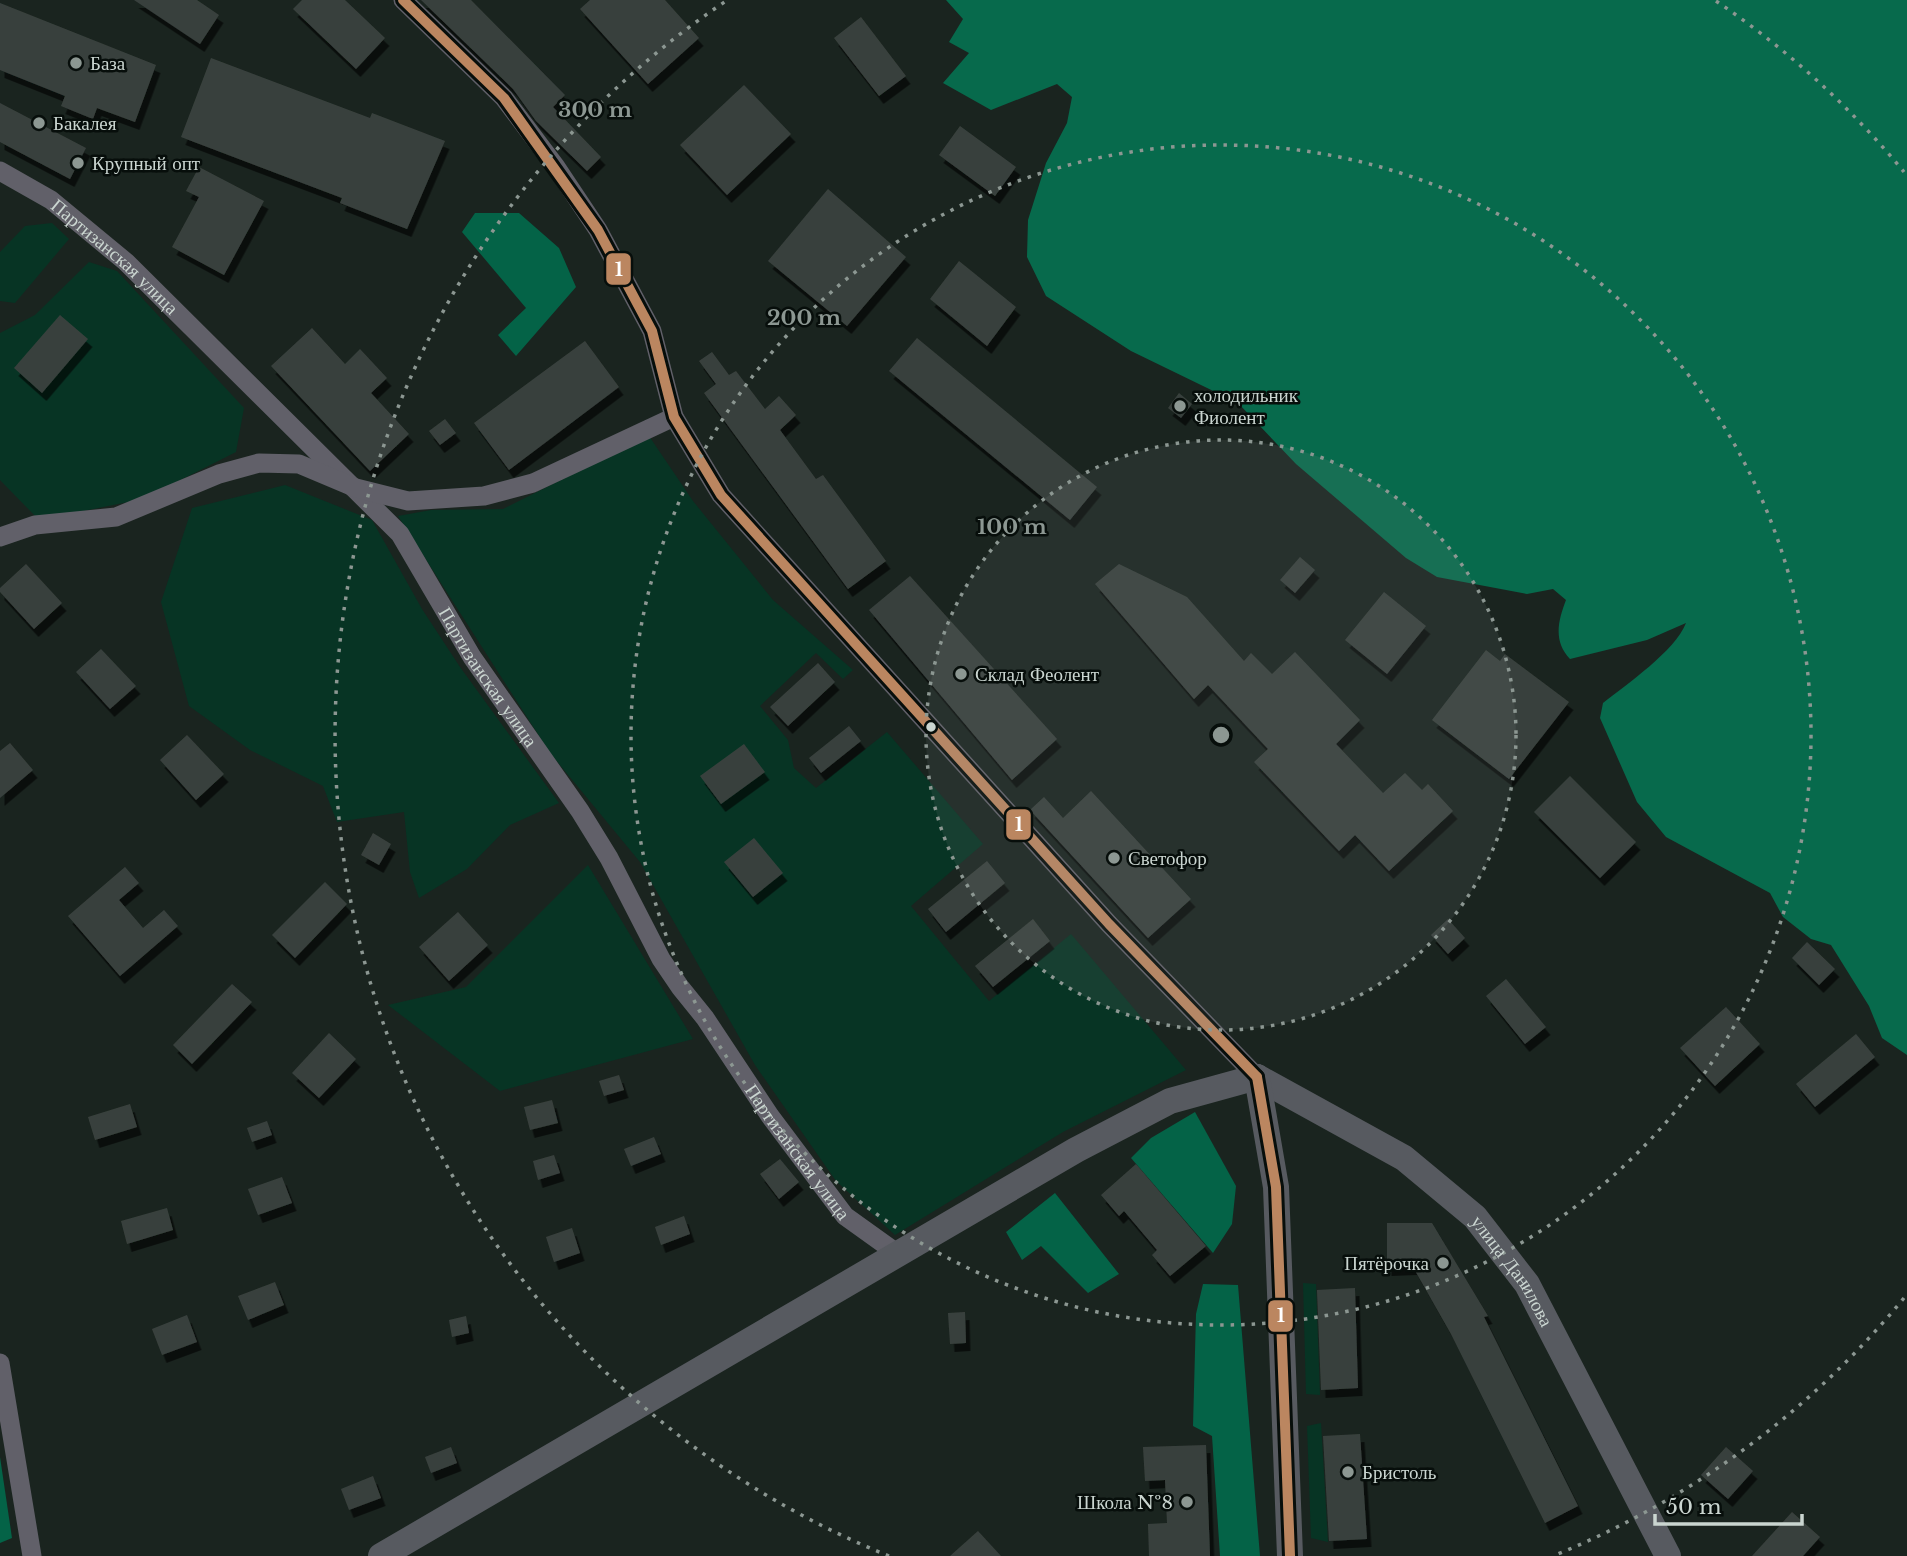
<svg xmlns="http://www.w3.org/2000/svg" width="1907" height="1556" font-family="'Libre Baskerville',serif">
<defs>
<filter id="shadow"><feDropShadow dx="4.5" dy="8" stdDeviation="0" flood-color="#0009"/></filter>
</defs>
<rect width="100%" height="100%" fill="#1a241f"/>
<!-- green -->
<g fill="#073424">
<polygon points="52,223 69,239 15,303 0,301 0,252 25,226"/>
<polygon points="89,262 117,271 244,408 236,452 143,499 39,520 0,480 0,333 35,315"/>
<polygon points="649,436 693,501 773,600 853,670 843,679 816,653 760,706 788,740 794,768 816,788 887,732 983,844 911,906 989,1001 1071,934 1186,1070 1063,1132 895,1235 836,1181 755,1065 640,862 550,753 398,516 431,510 503,509"/>
<polygon points="285,485 372,520 422,609 460,667 559,803 510,825 467,869 419,898 410,872 404,812 337,822 323,786 250,750 189,706 161,602 192,508"/>
<polygon points="588,865 693,1039 500,1091 388,1005 466,987"/>
<polygon points="1303,1283 1316,1284 1320,1395 1306,1394"/>
<polygon points="1321,1423 1328,1542 1311,1538 1307,1426"/>
</g>
<!-- forest -->
<g fill="#046347">
<polygon points="475,213 519,213 559,248 576,287 516,356 498,335 526,308 462,232"/>
<polygon points="1195,1112 1236,1186 1232,1224 1213,1253 1131,1158 1151,1138"/>
<polygon points="1055,1193 1119,1274 1088,1293 1041,1246 1022,1260 1006,1232"/>
<polygon points="1203,1284 1238,1285 1260,1556 1220,1556 1212,1436 1193,1426 1196,1314"/>
<polygon points="0,1457 12,1538 0,1543"/>
</g>
<!-- water -->
<path fill="#076a4c" d="M946,0h961v1055l-25,-17 -13,-32 -38,-61 -20,-6 -28,-22 -13,-24 -104,-56 -29,-35 -37,-84 3,-15c24,-19 72,-52 83,-80l-39,17 -77,19c-17,-18 -12,-38 -4,-59l-13,-11 -26,5 -90,-17 -31,-19 -110,-94 -58,-61 -107,-52 -85,-55 -19,-39 1,-37 18,-57 21,-40 5,-26 -15,-13 -66,26 -48,-27 26,-30 -20,-11 14,-23z"/>
<!-- building -->
<g fill="#39413d" filter="url(#shadow)">
<polygon points="134,0 197,0 219,15 200,44"/>
<polygon points="302,0 345,0 385,38 356,69 293,9"/>
<polygon points="421,0 471,0 565,95 553,107 601,157 587,171 536,121 513,89"/>
<polygon points="590,0 665,0 699,38 648,84 580,9"/>
<polygon points="0,3 156,65 135,122 97,108 93,119 61,106 65,96 0,70"/>
<polygon points="861,17 906,76 879,96 834,38"/>
<polygon points="211,58 370,118 372,113 445,141 407,229 340,203 342,198 181,137"/>
<polygon points="744,85 791,134 727,195 680,145"/>
<polygon points="0,103 86,148 70,179 0,142"/>
<polygon points="960,126 1016,167 995,196 939,155"/>
<polygon points="199,167 264,201 224,275 172,247 199,197 186,191"/>
<polygon points="828,189 906,257 847,326 768,261"/>
<polygon points="959,261 1016,307 987,346 930,299"/>
<polygon points="60,315 88,339 42,393 14,368"/>
<polygon points="312,328 345,364 360,349 387,378 371,393 409,434 370,471 271,366"/>
<polygon points="917,338 1097,487 1070,520 889,371"/>
<polygon points="585,341 619,387 509,470 474,423"/>
<polygon points="712,352 729,375 736,371 765,409 779,396 796,415 780,430 816,479 823,475 886,561 848,589 704,393 716,384 699,361"/>
<polygon points="1179,393 1192,404 1181,418 1168,408"/>
<polygon points="445,419 456,433 440,445 429,431"/>
<polygon points="1300,557 1315,570 1295,593 1280,580"/>
<polygon points="26,564 62,603 34,629 0,592 0,588"/>
<polygon points="1119,564 1187,597 1244,661 1251,653 1272,674 1295,652 1360,720 1336,744 1383,793 1405,773 1422,790 1428,784 1453,811 1389,871 1355,835 1339,851 1254,762 1268,749 1208,685 1194,699 1095,584"/>
<polygon points="910,576 1057,739 1012,780 869,610"/>
<polygon points="1384,592 1426,626 1387,674 1345,640"/>
<polygon points="101,649 136,686 110,709 76,672"/>
<polygon points="1486,650 1500,661 1505,654 1569,702 1509,779 1432,720"/>
<polygon points="818,663 835,682 788,726 770,707"/>
<polygon points="849,726 861,741 821,773 809,758"/>
<polygon points="187,735 224,774 196,800 160,760"/>
<polygon points="10,743 33,770 0,798 0,751"/>
<polygon points="744,744 765,772 721,804 700,776"/>
<polygon points="1570,776 1636,842 1600,878 1534,812"/>
<polygon points="1091,791 1191,899 1148,938 1030,810 1044,797 1063,818"/>
<polygon points="373,833 391,844 379,865 361,855"/>
<polygon points="754,838 783,873 753,897 724,862"/>
<polygon points="987,861 1005,883 946,932 928,909"/>
<polygon points="125,867 139,883 119,900 143,928 164,910 178,926 120,976 68,916"/>
<polygon points="325,882 347,904 295,958 272,935"/>
<polygon points="458,912 488,945 449,981 419,947"/>
<polygon points="1033,919 1050,941 993,987 975,966"/>
<polygon points="1448,919 1465,938 1448,954 1431,935"/>
<polygon points="1807,942 1835,969 1819,985 1792,958"/>
<polygon points="1506,979 1546,1027 1525,1044 1486,996"/>
<polygon points="232,984 252,1002 192,1064 173,1045"/>
<polygon points="1726,1007 1760,1044 1715,1086 1680,1048"/>
<polygon points="329,1033 356,1059 319,1098 292,1073"/>
<polygon points="1856,1034 1875,1057 1815,1107 1796,1084"/>
<polygon points="619,1075 624,1090 604,1096 599,1081"/>
<polygon points="552,1100 558,1123 530,1130 524,1107"/>
<polygon points="130,1104 137,1127 95,1140 88,1117"/>
<polygon points="267,1121 272,1135 252,1142 247,1128"/>
<polygon points="654,1137 661,1154 631,1166 624,1149"/>
<polygon points="554,1155 560,1173 538,1180 533,1161"/>
<polygon points="780,1159 799,1182 779,1199 760,1174"/>
<polygon points="1136,1164 1206,1246 1170,1276 1152,1255 1157,1250 1124,1211 1119,1216 1101,1195"/>
<polygon points="282,1177 292,1203 258,1215 248,1189"/>
<polygon points="167,1208 173,1230 127,1244 121,1221"/>
<polygon points="684,1216 690,1234 661,1245 655,1227"/>
<polygon points="1387,1223 1432,1223 1488,1316 1484,1317 1578,1506 1545,1523 1451,1334 1413,1267 1387,1268"/>
<polygon points="572,1228 580,1253 554,1262 546,1237"/>
<polygon points="275,1282 284,1305 248,1320 238,1296"/>
<polygon points="1355,1288 1358,1388 1321,1390 1317,1290"/>
<polygon points="965,1312 966,1343 950,1344 948,1313"/>
<polygon points="187,1315 197,1342 162,1355 152,1329"/>
<polygon points="466,1316 469,1333 452,1337 449,1320"/>
<polygon points="1360,1434 1367,1539 1329,1541 1323,1436"/>
<polygon points="1206,1445 1210,1556 1149,1556 1148,1524 1167,1523 1165,1480 1145,1481 1143,1447"/>
<polygon points="451,1447 457,1463 431,1473 425,1457"/>
<polygon points="1726,1447 1753,1471 1728,1499 1701,1475"/>
<polygon points="373,1476 381,1498 349,1510 341,1489"/>
<polygon points="1792,1512 1820,1537 1803,1556 1752,1556"/>
<polygon points="978,1531 1001,1556 950,1556"/>
</g>
<g fill="none" stroke-linecap="round" stroke-linejoin="round">
<!-- minor -->
<g stroke="#616069" stroke-width="19">
<polyline points="403,0 504,98 556,167 598,230 652,331 674,417 721,495 1109,924 1257,1077"/>
<path id="s1" d="M0,171l51,29 75,62 274,272 72,123 108,154 29,47 52,101 19,28 25,31 65,98 75,100 53,38"/>
<polyline points="0,537 35,525 116,517 219,474 259,463 299,464 356,488 408,501 484,496 533,483 674,417"/>
<polyline points="0,1363 32,1556"/>
</g>
<!-- secondary -->
<g stroke="#575a60" stroke-width="26">
<path id="s2" d="M1257,1077l147,81 71,59 52,67 141,272"/>
<polyline points="1257,1077 1276,1187 1290,1556"/>
<polyline points="381,1556 1076,1150 1170,1101 1257,1077"/>
</g>
<defs>
<g id="bus-1">
<polyline points="403,0 504,98 598,230 652,331 674,417 721,495 1109,924 1257,1077"/>
<polyline points="1257,1077 1276,1187 1290,1556"/>
</g>
</defs>
<!-- bus-1 casing -->
<use href="#bus-1" stroke="#070e0b" stroke-width="16"/>
<!-- bus-1 -->
<use href="#bus-1" stroke="#bb8660" stroke-width="10"/>
</g>
<!-- distance rings -->
<circle cx="1221" cy="735" r="295" fill="#8c9792" fill-opacity=".12"/>
<g fill="none" stroke="#8c9792" stroke-width="3.5" stroke-dasharray="3.5 7">
<circle cx="1221" cy="735" r="295"/>
<circle cx="1221" cy="735" r="590"/>
<path d="M1904 1298A885 885 0 0 1 1553 1556M889 1556A885 885 0 0 1 726 1M1716 1A885 885 0 0 1 1904 172"/>
</g>
<!-- markers -->
<g fill="#8c9792" stroke="#070e0b" stroke-width="2.5">
<circle cx="76" cy="63" r="7"/>
<circle cx="39" cy="123" r="7"/>
<circle cx="78" cy="163" r="7"/>
<circle cx="1180" cy="406" r="7"/>
<circle cx="961" cy="674" r="7"/>
<circle cx="1114" cy="858" r="7"/>
<circle cx="1443" cy="1263" r="7"/>
<circle cx="1348" cy="1472" r="7"/>
<circle cx="1187" cy="1502" r="7"/>
</g>
<circle fill="#cad5d0" stroke="#070e0b" stroke-width="2.5" cx="931" cy="727" r="6"/>
<g text-anchor="middle" stroke-width="5" stroke-linejoin="round" paint-order="stroke">
<!-- poi labels -->
<g font-size="19" fill="#cad5d0" stroke="#070e0b" text-anchor="start">
<text x="90" y="70">База</text>
<text x="53" y="130">Бакалея</text>
<text x="92" y="170">Крупный опт</text>
<text x="1194" y="402">холодильник<tspan x="1194" dy="22">Фиолент</tspan></text>
<text x="975" y="681">Склад Феолент</text>
<text x="1128" y="865">Светофор</text>
<text x="1429" y="1270" text-anchor="end">Пятёрочка</text>
<text x="1362" y="1479">Бристоль</text>
<text x="1173" y="1509" text-anchor="end">Школа №8</text>
</g>
<!-- street labels -->
<g font-size="19" fill="#cad5d0" stroke="#070e0b">
<text dy="7" stroke="none"><textPath href="#s1" startOffset="144">Партизанская улица</textPath></text>
<text dy="7" stroke="none"><textPath href="#s1" startOffset="710">Партизанская улица</textPath></text>
<text dy="7" stroke="none"><textPath href="#s1" startOffset="1278">Партизанская улица</textPath></text>
<text dy="7" stroke="none"><textPath href="#s2" startOffset="326">улица Данилова</textPath></text>
</g>
</g>
<circle cx="1221" cy="735" r="10" fill="#8c9792" stroke="#070e0b" stroke-width="3.5"/>
<g font-size="21" text-anchor="middle" font-weight="bold" fill="#8c9792" stroke="#070e0b" stroke-width="5" stroke-linejoin="round" paint-order="stroke">
<text x="595" y="117">300 m</text>
<text x="804" y="325">200 m</text>
<text x="1012" y="534">100 m</text>
</g>
<g stroke="#070e0b" stroke-width="2.5">
<rect x="605" y="252" width="27" height="34" rx="7" fill="#bb8660"/>
<rect x="1005" y="808" width="27" height="33" rx="7" fill="#bb8660"/>
<rect x="1267" y="1299" width="27" height="34" rx="7" fill="#bb8660"/>
</g>
<g font-size="19" text-anchor="middle" font-weight="bold" fill="#fff">
<text x="619" y="276">1</text>
<text x="1019" y="831">1</text>
<text x="1281" y="1322">1</text>
</g>
<!-- scale -->
<path d="M1655 1514v10h147v-10" fill="none" stroke="#cad5d0" stroke-width="3.5"/>
<text x="1666" y="1514" font-size="21" fill="#cad5d0" stroke="#070e0b" stroke-width="5" paint-order="stroke">50 m</text>
</svg>
